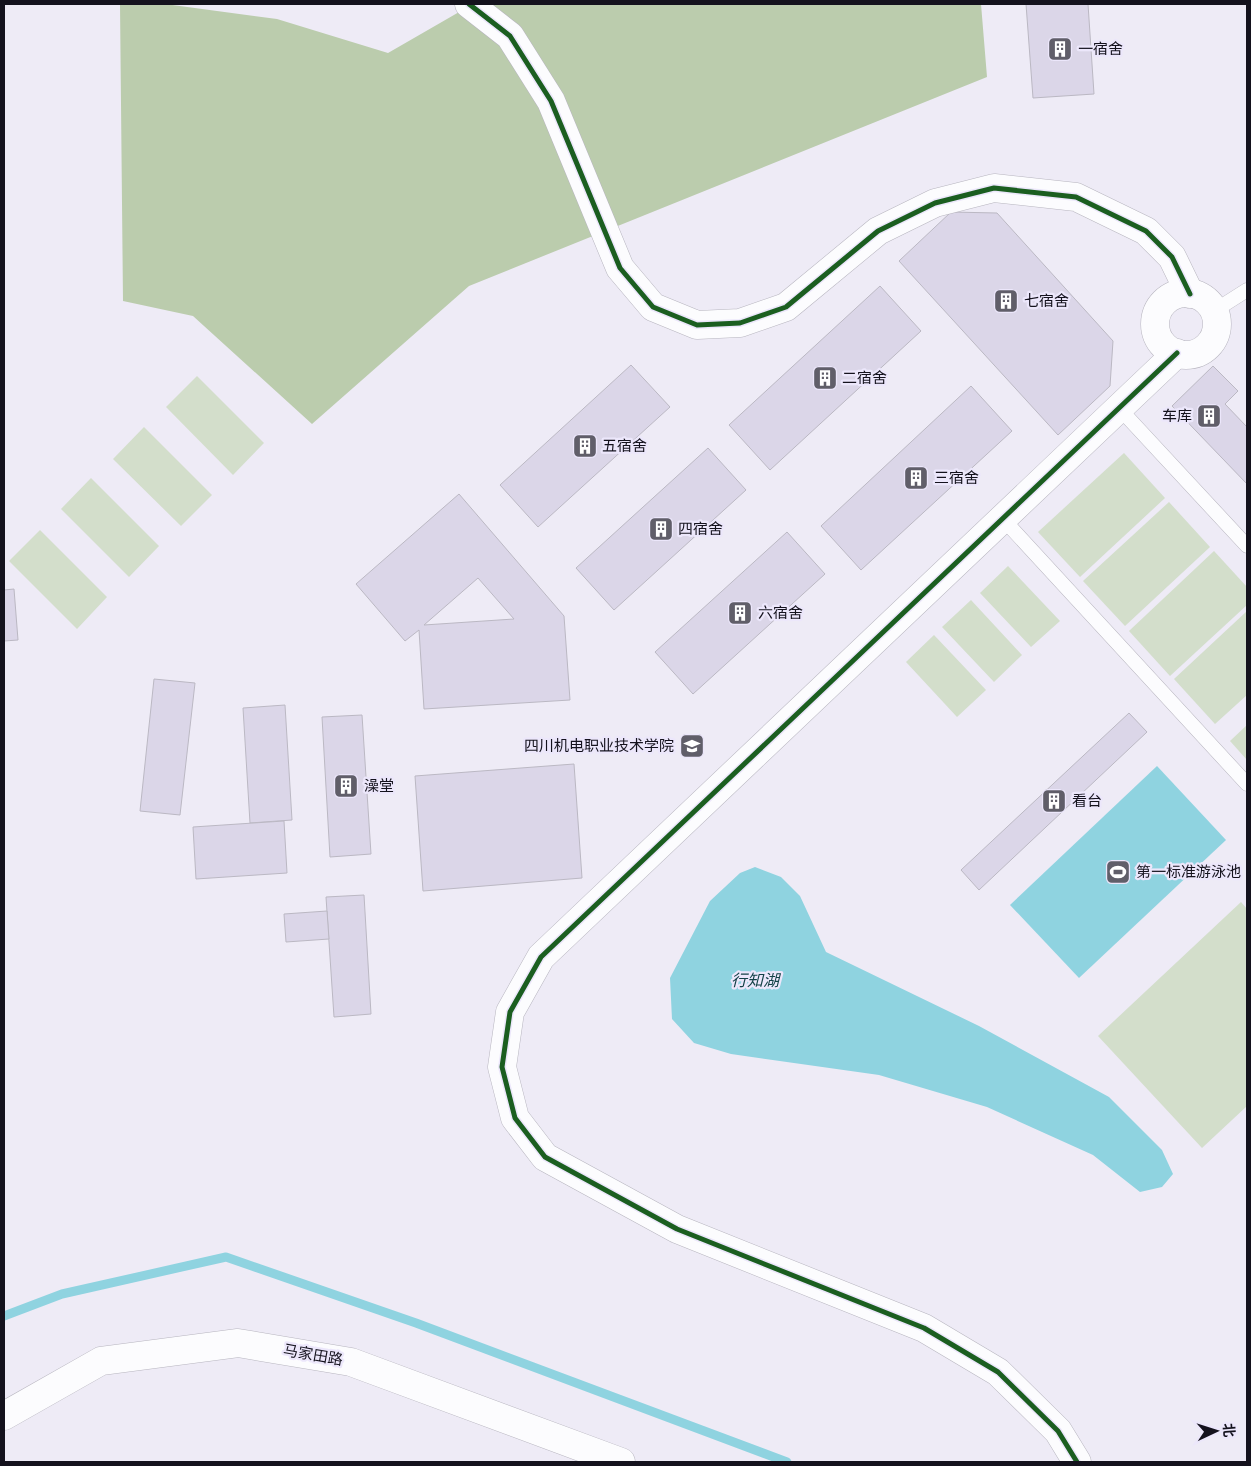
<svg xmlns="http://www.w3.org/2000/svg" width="1251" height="1466" font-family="Spectral,'Noto Sans SC',serif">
<rect width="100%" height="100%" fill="#eeebf6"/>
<!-- green -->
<g fill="#d3decb">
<polygon points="197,376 264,443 233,475 166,407"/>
<polygon points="144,427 212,495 181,526 113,459"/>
<polygon points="1124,453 1165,498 1080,577 1038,532"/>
<polygon points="91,478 159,546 129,577 61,509"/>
<polygon points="1169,502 1210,547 1125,626 1083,581"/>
<polygon points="40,530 107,597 77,629 9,561"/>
<polygon points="1214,551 1247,587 1247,605 1170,676 1129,631"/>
<polygon points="1008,566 1060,621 1031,647 980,593"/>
<polygon points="971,600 1022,655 994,682 942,627"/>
<polygon points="1247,611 1247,695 1215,724 1174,679"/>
<polygon points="934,635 986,690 957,717 906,662"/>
<polygon points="1247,725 1247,760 1230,741"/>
<polygon points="1241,902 1247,909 1247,1106 1202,1148 1098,1036"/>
</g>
<!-- forest -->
<polygon fill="#bbccad" points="120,4 165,4 277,19 388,53 473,4 981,4 987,77 469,286 312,424 193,316 123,301"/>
<!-- water -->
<g fill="#8fd3e0">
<polygon points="1157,766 1226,840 1079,978 1010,905"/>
<polygon points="755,867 781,877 800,896 826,952 979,1026 1109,1097 1162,1150 1173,1174 1162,1187 1140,1192 1093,1155 987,1107 879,1075 731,1054 694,1043 672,1019 670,978 710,901 740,873"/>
</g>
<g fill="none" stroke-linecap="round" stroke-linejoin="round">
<!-- stream -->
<polyline stroke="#8fd3e0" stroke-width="9" points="4,1316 62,1294 226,1257 416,1323 787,1462"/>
</g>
<!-- building -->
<g fill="#dbd6e8" stroke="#bbb8c3" fill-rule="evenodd">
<polygon points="1026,4 1088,4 1094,94 1033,98"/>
<polygon points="951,212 997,213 1113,341 1110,386 1058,435 899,261"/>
<polygon points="880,286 921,331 770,470 729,425"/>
<polygon points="631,365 670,407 538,527 500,485"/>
<polygon points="1213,366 1238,391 1225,404 1247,427 1247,484 1172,406"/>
<polygon points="971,386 1012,431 861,570 821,526"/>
<polygon points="708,448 746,490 614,610 576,568"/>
<path d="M459,494l105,122 6,84 -146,9 -5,-79 -14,11 -49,-57zM478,578l36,41 -90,6z"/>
<polygon points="787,532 825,574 693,694 655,652"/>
<polygon points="14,589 18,640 4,641 4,590"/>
<polygon points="154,679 195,683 180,815 140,811"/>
<polygon points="285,705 292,820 250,823 243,708"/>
<polygon points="1129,713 1147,732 979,890 961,870"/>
<polygon points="362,715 371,854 330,857 322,717"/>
<polygon points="574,764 582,878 423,891 415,776"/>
<polygon points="284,821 287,873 196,879 193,827"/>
<polygon points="364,895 371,1014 334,1017 326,897"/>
<polygon points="327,911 329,939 286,942 284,914"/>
</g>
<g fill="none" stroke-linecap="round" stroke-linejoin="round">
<defs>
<g id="service">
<polyline points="1214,311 1247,290"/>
<polyline points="1119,408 1247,546"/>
<polyline points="1003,519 1247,784"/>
</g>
<polyline id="minor" points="469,4 510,36 551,101 620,268 653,307 697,325 740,323 786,307 878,231 935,203 994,188 1076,197 1146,231 1172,257 1190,294"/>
<g id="tertiary">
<circle cx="1186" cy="324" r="31"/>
<polyline points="4,1416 101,1361 238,1343 351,1362 621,1462"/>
<polyline points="1077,1462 1058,1431 998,1372 924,1328 677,1229 545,1157 515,1118 502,1067 510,1012 541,957 1177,353"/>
</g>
</defs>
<!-- service casing -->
<use href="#service" stroke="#b7b5bf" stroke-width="15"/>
<!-- minor casing -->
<use href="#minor" stroke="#b7b5bf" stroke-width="29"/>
<!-- tertiary casing -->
<use href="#tertiary" stroke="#b7b5bf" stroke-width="29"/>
<!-- service -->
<use href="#service" stroke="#fcfcfe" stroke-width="14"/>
<!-- minor -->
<use href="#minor" stroke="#fcfcfe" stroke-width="28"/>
<!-- tertiary -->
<use href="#tertiary" stroke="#fcfcfe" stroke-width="28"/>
<defs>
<g id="cycleway">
<polyline points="469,4 510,36 551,101 620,268 653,307 697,325 740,323 786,307 878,231 935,203 994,188 1076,197 1146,231 1172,257 1190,294"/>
<polyline points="1077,1462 1058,1431 998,1372 924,1328 677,1229 545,1157 515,1118 502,1067 510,1012 541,957 1177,353"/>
</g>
</defs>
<!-- cycleway casing -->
<use href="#cycleway" stroke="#ece7fb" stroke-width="8"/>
<!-- cycleway -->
<use href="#cycleway" stroke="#1b5e20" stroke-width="5"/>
</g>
<!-- icons -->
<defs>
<symbol id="building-square" viewBox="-11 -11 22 22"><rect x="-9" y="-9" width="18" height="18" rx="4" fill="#605e69" stroke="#ece7fb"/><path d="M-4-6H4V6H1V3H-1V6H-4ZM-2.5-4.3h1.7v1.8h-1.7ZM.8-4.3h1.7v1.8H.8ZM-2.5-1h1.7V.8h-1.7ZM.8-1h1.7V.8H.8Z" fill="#fff"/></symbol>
<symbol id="university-square" viewBox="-11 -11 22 22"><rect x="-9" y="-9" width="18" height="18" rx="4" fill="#605e69" stroke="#ece7fb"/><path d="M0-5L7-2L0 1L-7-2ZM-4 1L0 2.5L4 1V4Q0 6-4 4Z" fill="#fff"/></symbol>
<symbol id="stadium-square" viewBox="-11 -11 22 22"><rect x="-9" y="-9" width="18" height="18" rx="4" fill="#605e69" stroke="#ece7fb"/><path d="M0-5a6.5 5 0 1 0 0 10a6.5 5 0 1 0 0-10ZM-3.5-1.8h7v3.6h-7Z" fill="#fff"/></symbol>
</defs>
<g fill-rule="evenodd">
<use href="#building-square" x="1046" y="35" width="28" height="28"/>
<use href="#building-square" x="992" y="287" width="28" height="28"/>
<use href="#building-square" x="811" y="364" width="28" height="28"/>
<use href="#building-square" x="1195" y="402" width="28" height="28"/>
<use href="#building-square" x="571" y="432" width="28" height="28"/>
<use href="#building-square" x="902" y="464" width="28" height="28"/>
<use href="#building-square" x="647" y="515" width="28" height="28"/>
<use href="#building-square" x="726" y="599" width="28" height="28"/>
<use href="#university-square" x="678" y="732" width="28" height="28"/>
<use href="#building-square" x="332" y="772" width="28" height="28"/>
<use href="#building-square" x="1040" y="787" width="28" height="28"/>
<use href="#stadium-square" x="1104" y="858" width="28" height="28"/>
</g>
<g text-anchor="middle" stroke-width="4.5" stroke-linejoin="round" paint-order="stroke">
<!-- poi labels -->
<g font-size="15" fill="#14121d" stroke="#ece7fb" text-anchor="start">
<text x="1078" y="54">一宿舍</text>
<text x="1024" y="306">七宿舍</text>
<text x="842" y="383">二宿舍</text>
<text x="1192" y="421" text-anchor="end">车库</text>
<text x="602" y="451">五宿舍</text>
<text x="934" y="483">三宿舍</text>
<text x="678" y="534">四宿舍</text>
<text x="758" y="618">六宿舍</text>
<text x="674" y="751" text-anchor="end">四川机电职业技术学院</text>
<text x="364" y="791">澡堂</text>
<text x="1072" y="806">看台</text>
<text x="1136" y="877">第一标准游泳池</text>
</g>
<!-- street labels -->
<g font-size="15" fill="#14121d" stroke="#ece7fb">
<text transform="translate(313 1355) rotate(10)" y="5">马家田路</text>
</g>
<!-- water labels -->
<g font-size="16" font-style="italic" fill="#134147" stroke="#ece7fb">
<text x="755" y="986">行知湖</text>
</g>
</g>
<!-- border -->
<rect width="1251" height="1466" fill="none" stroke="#14121d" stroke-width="10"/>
<!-- north arrow -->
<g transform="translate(1216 1431) rotate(86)" stroke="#ece7fb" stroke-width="4" paint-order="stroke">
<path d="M0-4L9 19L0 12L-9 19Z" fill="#14121d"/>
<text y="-8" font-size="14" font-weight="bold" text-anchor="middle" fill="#14121d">北</text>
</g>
</svg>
